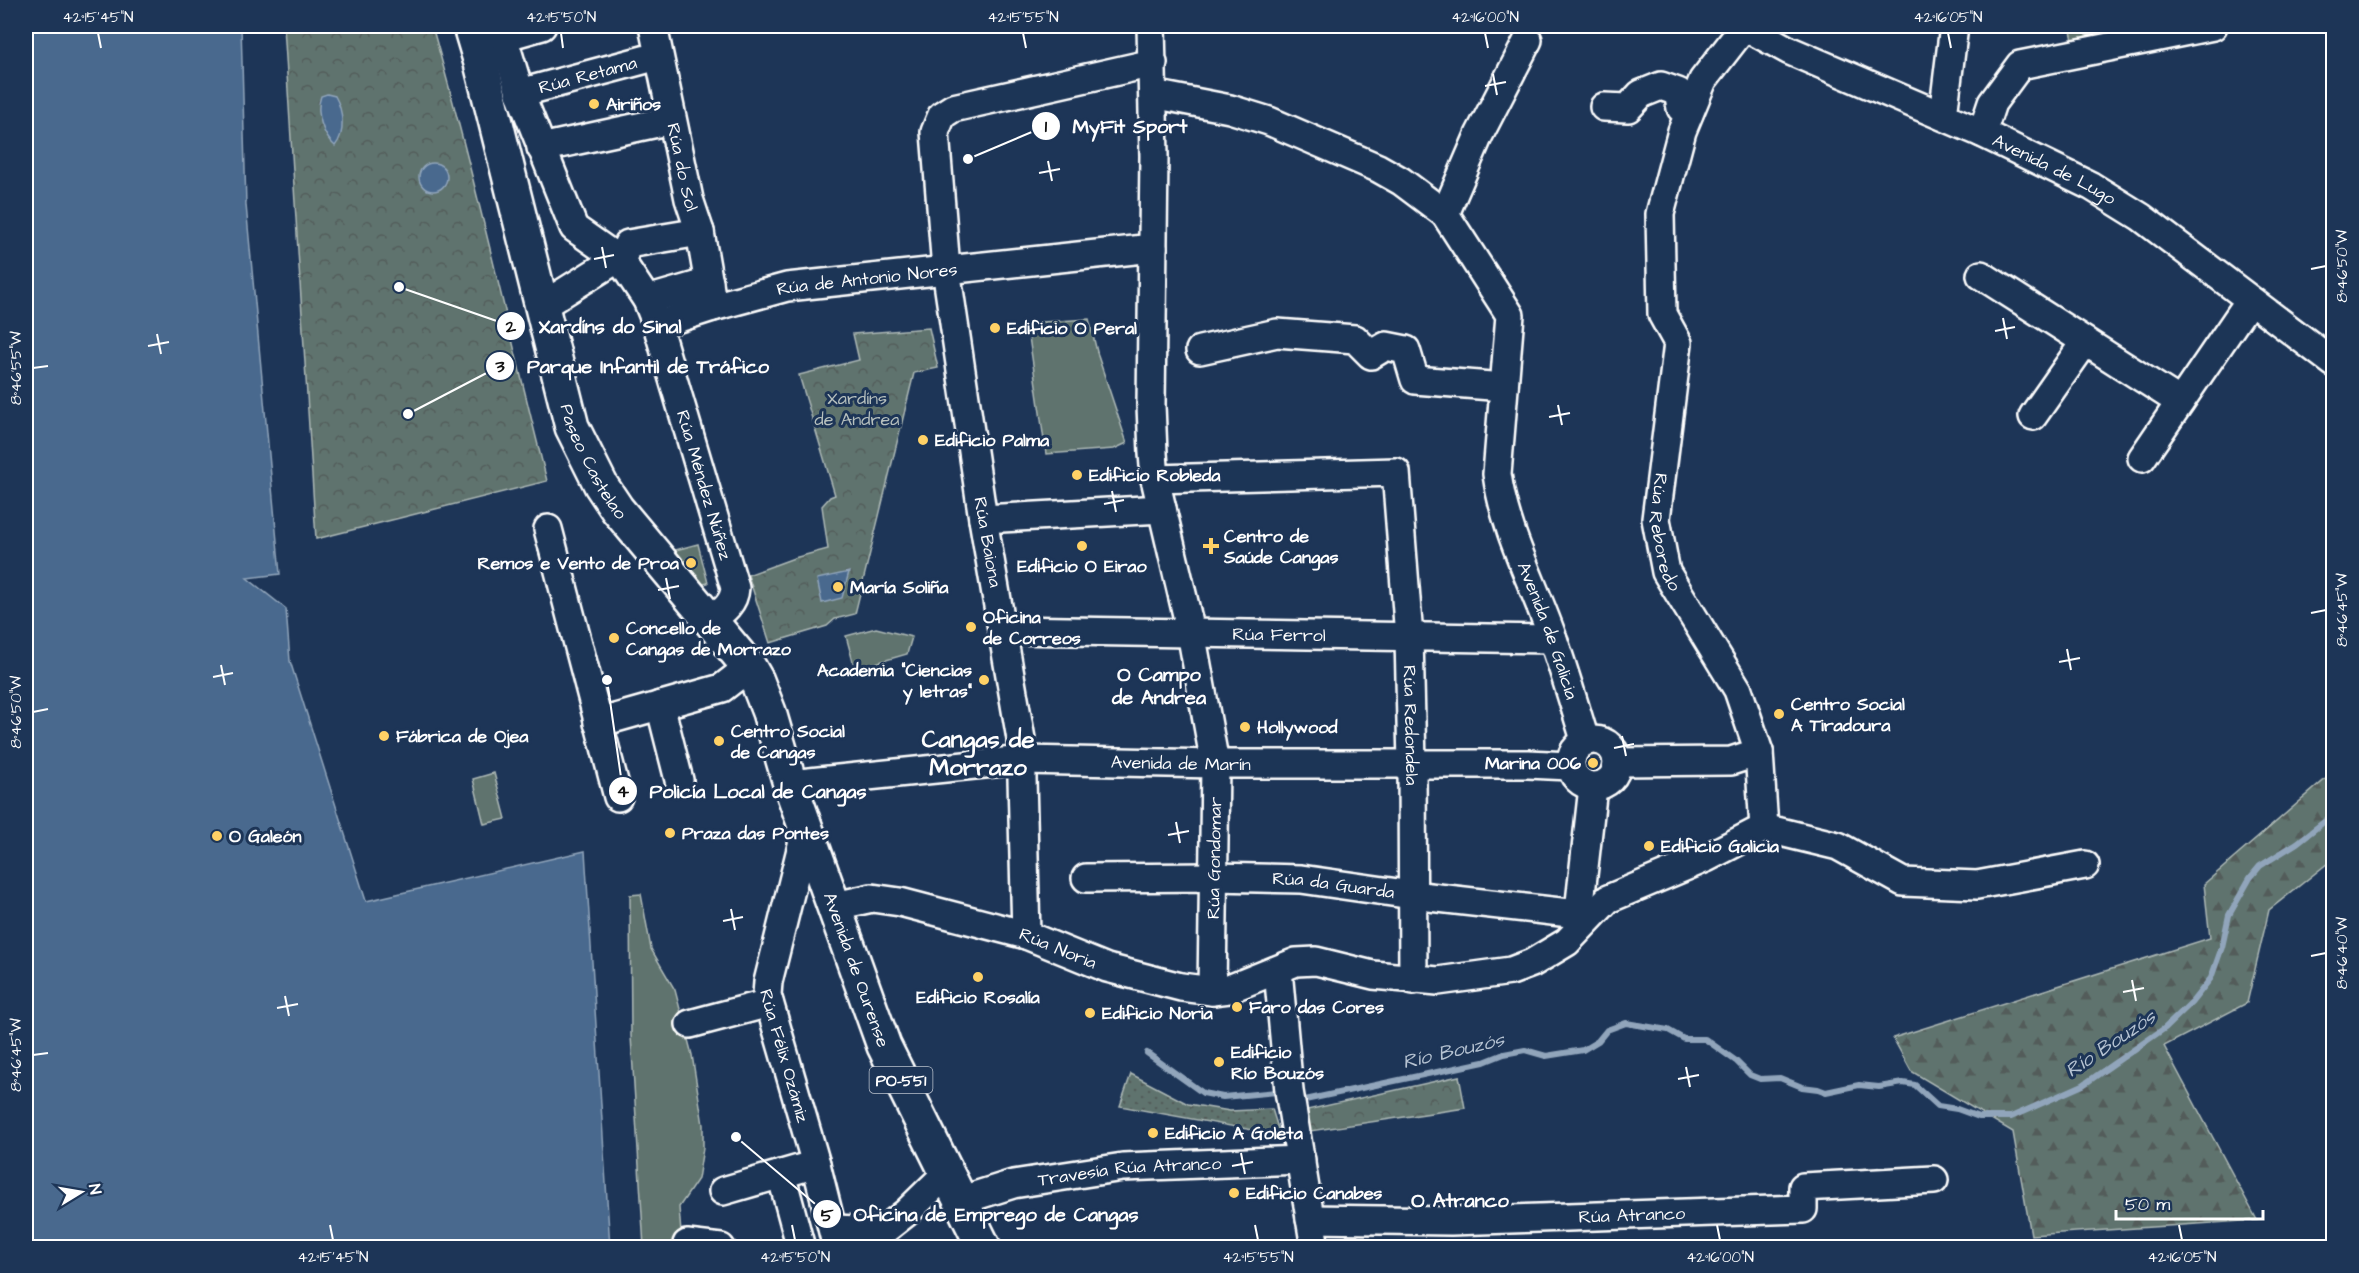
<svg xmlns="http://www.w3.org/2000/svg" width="2359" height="1273" font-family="'Architects Daughter',sans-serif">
<defs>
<pattern id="forest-firs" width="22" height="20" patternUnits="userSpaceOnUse" patternTransform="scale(1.5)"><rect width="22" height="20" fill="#5e736e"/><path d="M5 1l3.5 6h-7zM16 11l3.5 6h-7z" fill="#535c5a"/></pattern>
<pattern id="park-crowns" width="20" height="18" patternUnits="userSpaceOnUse" patternTransform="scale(1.5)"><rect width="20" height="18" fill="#5e736e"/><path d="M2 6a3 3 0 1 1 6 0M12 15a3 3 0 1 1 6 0" fill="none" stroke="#535c5a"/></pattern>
<pattern id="garden-dots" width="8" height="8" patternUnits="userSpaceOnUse" patternTransform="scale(1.5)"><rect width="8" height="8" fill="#5e736e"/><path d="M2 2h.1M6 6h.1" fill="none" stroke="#535c5a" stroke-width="1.8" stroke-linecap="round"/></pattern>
</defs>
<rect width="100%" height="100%" fill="#1d3557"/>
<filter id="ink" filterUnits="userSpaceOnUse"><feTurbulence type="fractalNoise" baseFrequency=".0167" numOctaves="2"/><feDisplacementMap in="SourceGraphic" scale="12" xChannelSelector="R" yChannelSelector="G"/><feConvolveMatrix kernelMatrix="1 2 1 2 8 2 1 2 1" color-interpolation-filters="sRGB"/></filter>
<g filter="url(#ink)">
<!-- grass -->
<g fill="#5e736e" stroke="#aeb9b6" stroke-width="1.5">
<polygon points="2070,26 2143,26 2073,40"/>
<polygon points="1089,319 1098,356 1127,443 1114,449 1046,454 1027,323"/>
<polygon points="698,544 708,583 699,585 672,551"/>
<polygon points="876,628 912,637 907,654 855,669 846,636"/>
<polygon points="494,773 506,819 484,824 473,779"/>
<polygon points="641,894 651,949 675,990 692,1055 703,1125 703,1148 698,1179 679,1207 682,1247 644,1247 631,1036 630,895"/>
</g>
<!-- forest -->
<polygon fill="url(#forest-firs)" stroke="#aeb9b6" stroke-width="1.5" points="2333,775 2333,859 2269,910 2247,1003 2164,1046 2257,1220 2031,1235 2013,1132 1911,1071 1893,1038 2210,938 2204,884 2328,777"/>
<!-- park -->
<g fill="url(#park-crowns)" stroke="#aeb9b6" stroke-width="1.5">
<path d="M284,26h148c43,150 76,303 115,455l-231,58z"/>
<polygon points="929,328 938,368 914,373 855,614 835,619 827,626 770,643 748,575 794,558 828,549 822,506 830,497 835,495 799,375 859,360 853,334"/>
<polygon points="1459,1076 1465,1108 1310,1131 1307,1110"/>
</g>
<!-- garden -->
<polygon fill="url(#garden-dots)" stroke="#aeb9b6" stroke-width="1.5" points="1131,1074 1188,1104 1230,1111 1272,1109 1280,1135 1120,1106"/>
<!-- water -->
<g fill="#48698e" stroke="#91a5bb" stroke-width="1.5">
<polygon points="26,26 241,26 246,205 280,574 247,578 286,609 290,661 366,901 585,851 610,1247 26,1247"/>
<path d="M327,94l8,2c8,14 11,37 0,50 -12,-10 -20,-34 -14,-50z"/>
<circle cx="433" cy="177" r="14"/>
<polygon points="849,572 842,598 822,603 817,579"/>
</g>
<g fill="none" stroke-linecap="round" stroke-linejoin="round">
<!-- stream -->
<g stroke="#91a5bb" stroke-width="6">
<polyline points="1147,1053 1203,1093 1223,1097 1277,1092"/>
<polyline points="1305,1100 1484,1062 1504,1054 1525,1050 1546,1056 1583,1050 1598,1041 1607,1030 1626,1023 1668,1030 1684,1039 1705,1039 1736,1061 1750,1075 1760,1079 1780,1078 1802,1087 1818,1089 1826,1092 1859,1085 1879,1087 1903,1083 1915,1085 1938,1106 1957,1109 1979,1117 2011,1117 2083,1085 2165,1028 2192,1002 2211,978 2222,947 2229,915 2250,878 2260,866 2297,843 2334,814"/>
</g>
<defs>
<g id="minor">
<polyline points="500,26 520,93 574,228 621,261 628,244 700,232"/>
<path id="s1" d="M653,26l36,173 11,33 13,75"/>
<polyline points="1151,26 1154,156 1151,405 1153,453 1155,479 1191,632 1215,764 1212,991"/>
<path id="s2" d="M1744,26l44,24 194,83 109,53 50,31 193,146"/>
<path id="s3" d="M1745,26l-42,54 -21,51 -22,83 2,100 16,29 -22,176 10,53 72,118 21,62 5,76"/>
<polyline points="503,37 542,26"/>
<path id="s4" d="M520,93l138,-37"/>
<path id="s5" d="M1153,94l77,15 39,12 109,47 23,13 44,33 65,101 -13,159c8,58 37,110 56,165 12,34 22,68 32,101"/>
<polyline points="1604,107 1628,108 1641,94 1661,86 1678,92 1681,108 1689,113"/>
<polyline points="1943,116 1954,26"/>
<polyline points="1982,133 1992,103 2020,65 2213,26"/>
<polyline points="541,148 671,120"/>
<polyline points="1445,214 1479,135 1528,40"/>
<polyline points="1981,275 2180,402"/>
<polyline points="647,300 709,282"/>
<path id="s6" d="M542,306l67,-42 12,-3 26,39 10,25 78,263c-1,16 -13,24 -25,33"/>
<path id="s7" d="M657,325l56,-18 74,-20 366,-39"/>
<polyline points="1200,350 1277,333 1355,339 1371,355 1386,346 1406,350 1415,380 1504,387"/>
<polyline points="2033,416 2085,342"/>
<polyline points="2142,458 2250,300"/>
<path id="s8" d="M1155,479l241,-7 13,165 3,127 1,216"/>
<polyline points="983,519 1162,509"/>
<polyline points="548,529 618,797"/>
<path id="s9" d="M1003,630l550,9"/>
<polyline points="660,705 679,780"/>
<polyline points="598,723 722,688 749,667"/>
<circle cx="1594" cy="763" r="23"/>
<polyline points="1617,762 1731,761 1759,752"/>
<path id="s10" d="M790,784l233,-24 192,4h313l42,2"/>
<polyline points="1764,828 1838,846 1903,882 1977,885 2085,865"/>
<path id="s11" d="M806,829l-38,153 -1,13 49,169 21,84"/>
<path id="s12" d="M1086,878l128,-1 87,2 111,16 166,19"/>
<path id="s13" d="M835,906l37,-8 28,4 126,33 81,33 74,19 31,4 17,-2 67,-27 20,-1 57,14 65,6 73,-10 21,-8 35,-21 41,-43 98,-41 58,-30"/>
<polyline points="1577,929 1593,787"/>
<polyline points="1026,935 1021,739 983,519 946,269 935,132 942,115 953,108 1153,63"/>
<polyline points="1278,970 1289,1091 1315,1248"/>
<polyline points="690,1024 769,1003"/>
<polyline points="781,1174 801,1248"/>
<polyline points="723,1191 816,1164"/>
<path id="s14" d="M962,1200l51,-16 110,-17 178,-7"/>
<path id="s15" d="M1310,1219l141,2 352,-12v-22l131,-7"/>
<polyline points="834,1229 883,1231 907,1212 948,1172"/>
<polyline points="687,1244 721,1248"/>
</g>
<g id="major">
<path id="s16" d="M470,26l11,37 91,364 29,58 16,24 132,158 8,14 12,31 21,72 94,262 100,202"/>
</g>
</defs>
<!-- minor casing -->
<use href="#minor" stroke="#fff" stroke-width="32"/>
<!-- major casing -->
<use href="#major" stroke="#fff" stroke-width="38"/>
<!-- minor -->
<use href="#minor" stroke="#1d3557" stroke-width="27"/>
<!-- major -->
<use href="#major" stroke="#1d3557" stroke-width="33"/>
</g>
</g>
<!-- ticks -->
<path fill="none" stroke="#fff" stroke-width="2" d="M98,33l3,15M561,33l2,15M1023,33l3,15M1485,33l3,15M1948,33l3,15M1493,74l4,21M1485,86l21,-4M1048,161l4,20M1039,173l21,-4M602,247l4,21M594,259l20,-4M2311,269l15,-3M2003,318l4,21M1995,331l20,-4M157,334l4,20M148,346l21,-4M33,368l15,-2M1558,405l4,20M1549,417l21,-4M1112,491l4,21M1104,504l20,-4M666,578l4,21M658,590l21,-4M2311,613l15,-3M2067,649l4,21M2059,662l21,-4M221,665l4,20M213,677l20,-4M33,712l15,-3M1622,736l4,20M1614,748l20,-4M1176,822l4,21M1168,835l21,-4M731,909l4,21M723,921l20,-4M2311,956l15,-3M2132,980l4,21M2123,992l21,-4M285,996l4,20M277,1008l21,-4M33,1055l15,-2M1686,1067l4,20M1678,1079l21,-4M1241,1153l4,21M1232,1166l21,-4M330,1225l3,15M792,1225l3,15M1255,1225l3,15M1717,1225l3,15M2179,1225l3,15"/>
<!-- markers -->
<g fill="#ffd166" stroke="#1d3557" stroke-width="2">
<circle cx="594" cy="104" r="6"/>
<circle cx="995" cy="328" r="6"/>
<circle cx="923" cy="440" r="6"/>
<circle cx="1077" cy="475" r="6"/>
<circle cx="1082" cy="546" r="6"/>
<path d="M1208 537h6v6h6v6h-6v6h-6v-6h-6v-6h6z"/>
<circle cx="691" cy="563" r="6"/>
<circle cx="838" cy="587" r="6"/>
<circle cx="971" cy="627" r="6"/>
<circle cx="614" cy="638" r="6"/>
<circle cx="984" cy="680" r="6"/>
<circle cx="1779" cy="714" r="6"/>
<circle cx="1245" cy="727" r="6"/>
<circle cx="384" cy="736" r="6"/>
<circle cx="719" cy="741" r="6"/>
<circle cx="1593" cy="763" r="6"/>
<circle cx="670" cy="833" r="6"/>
<circle cx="217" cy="836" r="6"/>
<circle cx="1649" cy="846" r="6"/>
<circle cx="978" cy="977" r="6"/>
<circle cx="1237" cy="1007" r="6"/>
<circle cx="1090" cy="1013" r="6"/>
<circle cx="1219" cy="1062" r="6"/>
<circle cx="1153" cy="1133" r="6"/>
<circle cx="1234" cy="1193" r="6"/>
</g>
<g text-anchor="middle" stroke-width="6" stroke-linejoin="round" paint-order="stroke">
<!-- shield labels -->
<rect fill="#1d3557" stroke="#bbc2cd" stroke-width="1.5" x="869.5" y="1067" width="63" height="26" rx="4.5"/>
<g font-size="16" font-weight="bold" fill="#fff">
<text x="901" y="1086">PO-551</text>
</g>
<!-- street labels -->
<g font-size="18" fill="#fff" stroke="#1d3557">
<text dy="6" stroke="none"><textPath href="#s4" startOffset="70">Rúa Retama</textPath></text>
<text dy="6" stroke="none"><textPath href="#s1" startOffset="144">Rúa do Sol</textPath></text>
<text dy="6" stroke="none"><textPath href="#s2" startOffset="342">Avenida de Lugo</textPath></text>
<text dy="6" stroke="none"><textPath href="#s7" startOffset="216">Rúa de Antonio Nores</textPath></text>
<text dy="6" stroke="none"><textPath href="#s16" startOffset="454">Paseo Castelao</textPath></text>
<text dy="6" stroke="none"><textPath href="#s6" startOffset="332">Rúa Méndez Núñez</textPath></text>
<text dy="6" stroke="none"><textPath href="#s3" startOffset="534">Rúa Reboredo</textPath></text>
<text transform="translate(988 542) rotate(80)" y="6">Rúa Baiona</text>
<text dy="6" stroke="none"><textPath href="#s5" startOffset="764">Avenida de Galicia</textPath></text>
<text dy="6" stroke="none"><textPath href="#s9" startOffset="276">Rúa Ferrol</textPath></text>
<text dy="6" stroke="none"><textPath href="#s8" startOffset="495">Rúa Redondela</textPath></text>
<text dy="6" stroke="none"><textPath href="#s10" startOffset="392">Avenida de Marín</textPath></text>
<text transform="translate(1214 858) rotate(-89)" y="6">Rúa Gondomar</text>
<text dy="6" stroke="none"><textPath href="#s12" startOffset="248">Rúa da Guarda</textPath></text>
<text dy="6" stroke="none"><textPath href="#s13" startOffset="231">Rúa Noria</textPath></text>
<text dy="6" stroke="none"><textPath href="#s16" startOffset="1035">Avenida de Ourense</textPath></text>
<text dy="6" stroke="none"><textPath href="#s11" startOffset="234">Rúa Félix Ozámiz</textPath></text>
<text dy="6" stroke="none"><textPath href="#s14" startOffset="171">Travesía Rúa Atranco</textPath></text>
<text dy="6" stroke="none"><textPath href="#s15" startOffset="322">Rúa Atranco</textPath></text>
</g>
<!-- poi labels -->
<g font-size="18" font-weight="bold" fill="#fff" stroke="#1d3557" text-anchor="start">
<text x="606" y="110">Airiños</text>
<text x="1007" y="334">Edificio O Peral</text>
<text x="935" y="446">Edificio Palma</text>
<text x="1089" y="481">Edificio Robleda</text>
<text x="1224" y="542">Centro de<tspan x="1224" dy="21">Saúde Cangas</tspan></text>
<text x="679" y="569" text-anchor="end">Remos e Vento de Proa</text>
<text x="1082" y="572" text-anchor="middle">Edificio O Eirao</text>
<text x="850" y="593">María Soliña</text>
<text x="983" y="623">Oficina<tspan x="983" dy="21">de Correos</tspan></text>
<text x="626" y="634">Concello de<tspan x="626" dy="21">Cangas de Morrazo</tspan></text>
<text x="972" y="676" text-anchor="end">Academia "Ciencias<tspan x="972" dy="21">y letras"</tspan></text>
<text x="1791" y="710">Centro Social<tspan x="1791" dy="21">A Tiradoura</tspan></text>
<text x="1257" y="733">Hollywood</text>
<text x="731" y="737">Centro Social<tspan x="731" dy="21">de Cangas</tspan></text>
<text x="396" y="742">Fábrica de Ojea</text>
<text x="1581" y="769" text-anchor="end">Marina 006</text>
<text x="682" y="839">Praza das Pontes</text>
<text x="229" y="842">O Galeón</text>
<text x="1661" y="852">Edificio Galicia</text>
<text x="978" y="1003" text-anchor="middle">Edificio Rosalía</text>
<text x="1249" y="1013">Faro das Cores</text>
<text x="1102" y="1019">Edificio Noria</text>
<text x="1231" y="1058">Edificio<tspan x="1231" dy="21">Río Bouzós</tspan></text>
<text x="1165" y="1139">Edificio A Goleta</text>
<text x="1246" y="1199">Edificio Canabes</text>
</g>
<!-- park labels -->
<g font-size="18" fill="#b7c0be" stroke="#1d3557">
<text x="857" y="404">Xardíns<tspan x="857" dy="21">de Andrea</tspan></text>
</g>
<!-- neighbourhood labels -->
<g font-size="20" font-weight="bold" fill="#fff" stroke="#1d3557">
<text x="1159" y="681">O Campo<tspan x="1159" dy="23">de Andrea</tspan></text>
<text x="1460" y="1207">O Atranco</text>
</g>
<!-- water labels -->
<g font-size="20" font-style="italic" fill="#b6c3d2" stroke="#1d3557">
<text transform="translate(2110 1043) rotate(-34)" y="7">Río Bouzós</text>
<text transform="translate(1453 1050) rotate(-13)" y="7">Río Bouzós</text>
</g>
<!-- district labels -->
<g font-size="24" font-weight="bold" fill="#fff" stroke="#1d3557">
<text x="978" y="747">Cangas de<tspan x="978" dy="28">Morrazo</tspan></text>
</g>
</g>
<!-- callouts -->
<path fill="none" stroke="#fff" stroke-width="2" d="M968 159L1046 126M399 287L511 326M408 414L500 366M607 680L623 791M736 1137L827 1214"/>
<g fill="#fff" stroke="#1d3557" stroke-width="2">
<circle cx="968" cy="159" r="6"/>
<circle cx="399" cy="287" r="6"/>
<circle cx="408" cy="414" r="6"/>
<circle cx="607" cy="680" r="6"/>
<circle cx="736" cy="1137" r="6"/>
<circle cx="1046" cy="126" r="15"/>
<circle cx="511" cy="326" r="15"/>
<circle cx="500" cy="366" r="15"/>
<circle cx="623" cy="791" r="15"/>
<circle cx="827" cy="1214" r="15"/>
</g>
<g font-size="18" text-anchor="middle" font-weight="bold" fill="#111">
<text x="1046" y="132">1</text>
<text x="511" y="332">2</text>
<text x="500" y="372">3</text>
<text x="623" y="797">4</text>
<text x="827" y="1221">5</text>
</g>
<g font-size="20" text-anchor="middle" font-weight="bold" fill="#fff" stroke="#1d3557" stroke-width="6" stroke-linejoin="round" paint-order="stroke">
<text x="1130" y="133">MyFit Sport</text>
<text x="610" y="333">Xardíns do Sinal</text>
<text x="648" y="373">Parque Infantil de Tráfico</text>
<text x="758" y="798">Policía Local de Cangas</text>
<text x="996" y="1221">Oficina de Emprego de Cangas</text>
</g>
<!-- margin -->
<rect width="2359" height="1273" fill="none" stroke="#1d3557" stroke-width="66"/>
<!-- north arrow -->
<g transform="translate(81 1192) rotate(79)" stroke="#1d3557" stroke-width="4.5" paint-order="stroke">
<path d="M0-4.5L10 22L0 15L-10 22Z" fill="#ffffff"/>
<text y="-9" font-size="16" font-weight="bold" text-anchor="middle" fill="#ffffff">N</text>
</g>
<!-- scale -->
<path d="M2116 1210v9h147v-9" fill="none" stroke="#ffffff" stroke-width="3"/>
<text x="2125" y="1210" font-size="18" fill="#ffffff" stroke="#1d3557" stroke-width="4.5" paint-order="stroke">50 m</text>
<rect x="33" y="33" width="2293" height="1207" fill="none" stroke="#fff" stroke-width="2"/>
<g font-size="15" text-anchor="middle" fill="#fff">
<text x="98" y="22">42°15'45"N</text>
<text x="561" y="22">42°15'50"N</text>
<text x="1023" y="22">42°15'55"N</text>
<text x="1485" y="22">42°16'00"N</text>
<text x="1948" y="22">42°16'05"N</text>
<text transform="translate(2342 266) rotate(-90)" y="5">8°46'50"W</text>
<text transform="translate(16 368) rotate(-90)" y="5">8°46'55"W</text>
<text transform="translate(2342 610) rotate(-90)" y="5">8°46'45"W</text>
<text transform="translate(16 712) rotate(-90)" y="5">8°46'50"W</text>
<text transform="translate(2342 953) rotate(-90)" y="5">8°46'40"W</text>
<text transform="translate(16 1055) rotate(-90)" y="5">8°46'45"W</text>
<text x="333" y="1262">42°15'45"N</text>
<text x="795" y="1262">42°15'50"N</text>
<text x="1258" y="1262">42°15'55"N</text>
<text x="1720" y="1262">42°16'00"N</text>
<text x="2182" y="1262">42°16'05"N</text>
</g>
</svg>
